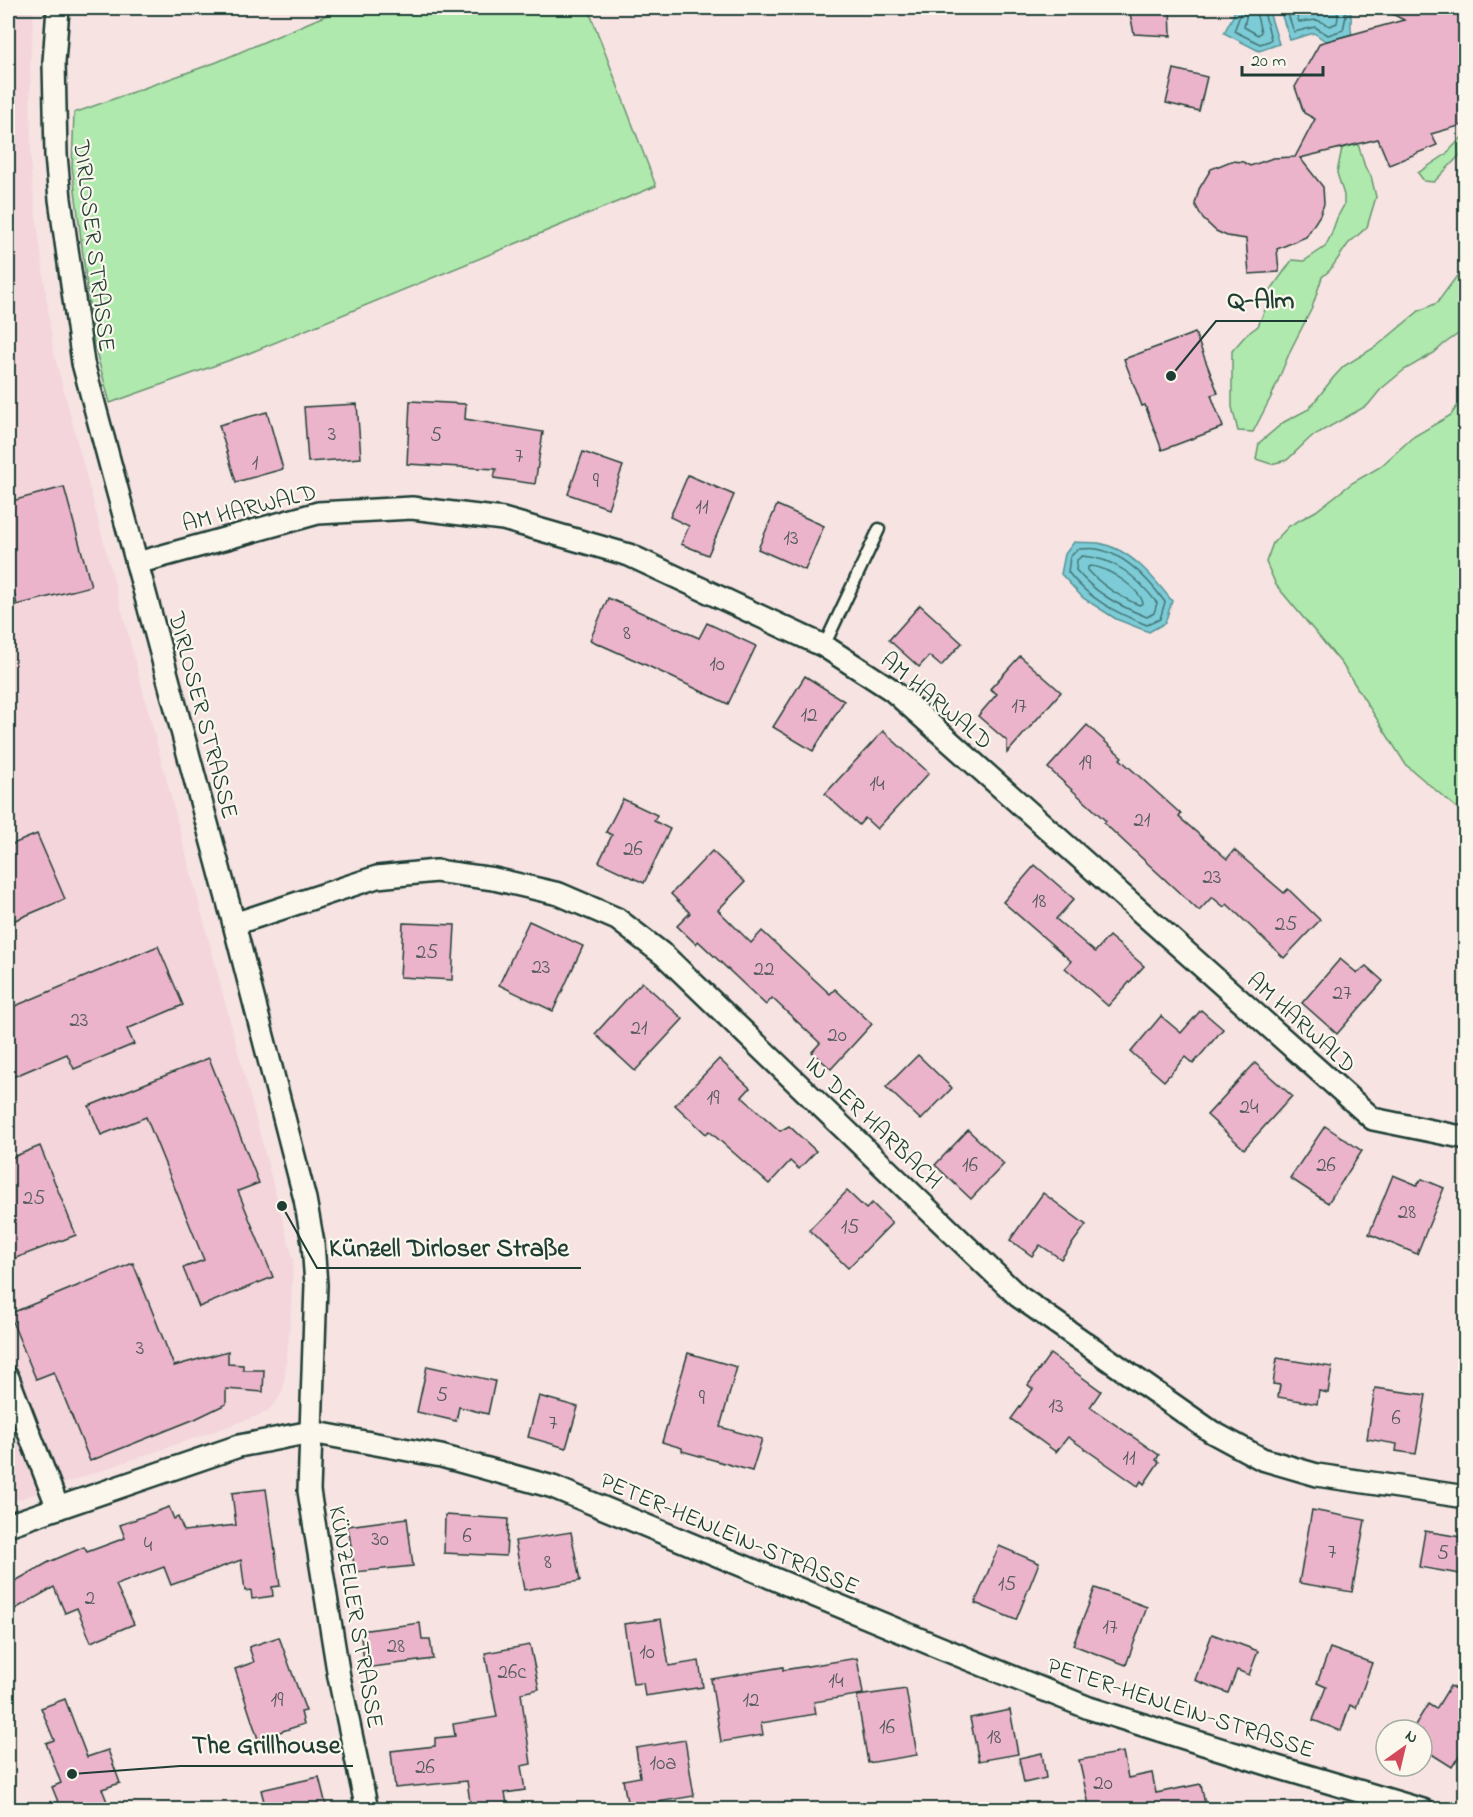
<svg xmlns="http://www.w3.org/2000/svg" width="1473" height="1817" font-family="'Indie Flower',sans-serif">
<rect width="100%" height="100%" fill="#f6e3e2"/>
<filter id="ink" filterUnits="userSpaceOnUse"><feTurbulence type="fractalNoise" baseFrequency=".0167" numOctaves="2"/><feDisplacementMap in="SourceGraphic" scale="12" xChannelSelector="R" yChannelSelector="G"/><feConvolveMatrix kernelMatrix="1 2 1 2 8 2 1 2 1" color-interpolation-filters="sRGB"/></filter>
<g filter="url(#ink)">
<!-- built -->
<polygon fill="#f3d5db" points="8,8 34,8 30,61 31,175 53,350 293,1260 290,1324 283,1391 276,1402 267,1411 257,1416 8,1503"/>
<!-- green -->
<g fill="#b0e9ad" stroke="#689370" stroke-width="1.5">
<polygon points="343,8 588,8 656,186 247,354 110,403 94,344 72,166 74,113 217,62"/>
<polygon points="1465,134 1465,152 1458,157 1434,182 1424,181 1418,173 1445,155"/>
<polygon points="1358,144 1365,167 1371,176 1376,197 1367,227 1348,244 1330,270 1322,277 1312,308 1291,349 1272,395 1253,432 1238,431 1232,407 1232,351 1246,335 1258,326 1265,310 1268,294 1292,260 1304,261 1325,247 1331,235 1337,218 1344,205 1344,195 1337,173 1342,148"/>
<polygon points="1465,265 1465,329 1444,344 1434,353 1404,370 1381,389 1368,405 1311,437 1287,460 1271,464 1256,459 1259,443 1284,422 1309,409 1333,378 1344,366 1377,346 1419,311 1437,303"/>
<polygon points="1465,395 1465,815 1406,765 1342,664 1276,585 1266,562 1273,543 1289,526 1316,511 1352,483 1380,467 1413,437 1451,415"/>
</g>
<!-- water -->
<g fill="#7bcbd6" stroke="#569295" stroke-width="1.5">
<polygon points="1235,8 1268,8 1279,44 1259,51 1224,33 1233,16"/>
<path d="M1284,8h62l4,2c3,9 -1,16 2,24l-25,8 -13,-9 -24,7 -9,-27z"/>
<path d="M1074,542c8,1 16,0 24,1 32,5 56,35 74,58l-7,22 -16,9 -33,-13 -33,-21 -22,-24 4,-20z"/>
</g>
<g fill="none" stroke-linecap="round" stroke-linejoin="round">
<!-- shore -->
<g stroke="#447675" stroke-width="1.5">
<polyline points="1241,8 1239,18 1234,31 1260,44 1269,41 1271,39 1263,8"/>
<polyline points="1248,8 1244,27 1258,35 1261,32 1255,8"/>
<polyline points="1289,8 1288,14 1294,32 1315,27 1328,35 1343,30 1346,16 1344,8"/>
<polyline points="1296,8 1296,14 1299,22 1317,20 1330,26 1337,23 1338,17 1337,8"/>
<path d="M1078,549c6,0 13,-1 19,0 28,5 52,31 68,53l-5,17 -13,6c-31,-12 -58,-26 -79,-53l2,-15z"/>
<path d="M1082,556c33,2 55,21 75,47l-3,10 -7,4c-28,-11 -52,-24 -71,-47l1,-10z"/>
<path d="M1091,566c16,1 48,22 52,37l-4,2c-19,-8 -37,-19 -51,-35v-3z"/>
</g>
</g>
<!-- building -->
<g fill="#ecb4ca" stroke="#1f3d34" stroke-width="1.5">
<polygon points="1129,8 1170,8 1171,36 1134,34"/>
<polygon points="1381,8 1466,8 1466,124 1431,134 1437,145 1389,165 1378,139 1300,158 1323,187 1324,204 1320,215 1306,237 1277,249 1279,272 1249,274 1246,239 1227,236 1216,231 1203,219 1195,204 1199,189 1211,169 1231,161 1243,162 1250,166 1273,158 1295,157 1315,119 1304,113 1295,87 1320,43 1404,20"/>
<polygon points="1174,69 1207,77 1199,111 1166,103"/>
<polygon points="1195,333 1218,393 1211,395 1223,427 1162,450 1145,405 1142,406 1124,359"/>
<polygon points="410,401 466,404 465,419 543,432 535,484 494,478 496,469 407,464"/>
<polygon points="357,404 361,458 308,462 304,407"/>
<polygon points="267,412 283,469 236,482 219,425"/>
<polygon points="583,452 623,466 608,508 568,494"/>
<polygon points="688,475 734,495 708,555 681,544 689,526 670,517"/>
<polygon points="64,487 91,586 17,605 8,569 8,502"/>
<polygon points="777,505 824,526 805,570 758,549"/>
<polygon points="608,598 699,638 707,623 756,646 728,704 646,665 590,640"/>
<polygon points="920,605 962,643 941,666 929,656 919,667 889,640"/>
<polygon points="1020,656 1061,692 1007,753 1007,741 978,716 997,694 990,689"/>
<polygon points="805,676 844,701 813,751 773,727"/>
<polygon points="1087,725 1122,757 1120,759 1181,814 1179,817 1227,859 1234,850 1284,893 1288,889 1320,920 1284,958 1227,904 1224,907 1212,897 1199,911 1104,823 1106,821 1048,768"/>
<polygon points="883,731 929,773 877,829 865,818 859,825 825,794"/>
<polygon points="623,799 657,815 654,821 670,829 644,883 599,862 612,835 606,832"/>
<polygon points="37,834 65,899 8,923 8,846"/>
<polygon points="712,851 745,882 718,910 751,943 762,931 830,994 835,989 872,1024 831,1069 812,1052 820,1043 772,998 766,1005 698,941 696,944 677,926 690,913 671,894"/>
<polygon points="1035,865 1074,899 1056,919 1095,952 1109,936 1144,966 1108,1006 1065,968 1071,961 1003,902"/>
<polygon points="529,921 583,946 553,1011 499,985"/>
<polygon points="403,923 455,925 452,980 400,977"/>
<polygon points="158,946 183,1005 127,1029 134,1044 74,1069 67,1054 8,1079 8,1009"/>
<polygon points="1340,959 1357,973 1366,966 1383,981 1337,1034 1302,1003"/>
<polygon points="642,982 683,1019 635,1071 595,1034"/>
<polygon points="1201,1010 1223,1029 1193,1064 1185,1057 1164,1081 1131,1052 1161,1016 1181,1033"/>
<polygon points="918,1055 952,1088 921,1120 886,1087"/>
<polygon points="209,1058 259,1183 238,1191 273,1277 199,1307 183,1268 204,1260 146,1117 101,1135 89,1106"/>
<polygon points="719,1059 750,1088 742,1097 780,1131 789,1126 816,1151 799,1169 790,1161 769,1184 709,1131 706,1134 675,1105"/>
<polygon points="1255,1063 1292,1096 1244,1149 1207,1115"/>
<polygon points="1325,1126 1362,1151 1328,1203 1290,1178"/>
<polygon points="968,1130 1004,1164 971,1199 935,1165"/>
<polygon points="40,1146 76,1235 8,1261 8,1159"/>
<polygon points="1393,1175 1417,1185 1422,1179 1444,1188 1417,1254 1369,1234"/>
<polygon points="847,1191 866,1209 872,1203 892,1223 848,1268 809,1230"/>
<polygon points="1043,1193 1086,1225 1061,1259 1040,1245 1032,1256 1010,1240"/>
<polygon points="133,1263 174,1366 228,1351 228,1364 243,1365 243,1370 264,1370 263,1392 226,1389 226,1404 195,1419 90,1461 54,1372 36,1379 9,1314"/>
<polygon points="688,1353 737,1367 720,1427 762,1439 752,1471 682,1451 682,1448 662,1442"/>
<polygon points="1050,1354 1101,1391 1090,1407 1159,1455 1156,1460 1159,1462 1144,1484 1141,1481 1138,1486 1068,1437 1056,1452 1011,1419 1033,1389 1028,1385"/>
<polygon points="1277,1358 1332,1367 1328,1393 1319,1391 1317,1404 1278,1397 1280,1385 1273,1384"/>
<polygon points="427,1366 495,1381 488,1414 459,1407 456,1421 417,1412"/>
<polygon points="1375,1388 1426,1395 1416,1454 1396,1451 1397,1444 1367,1439"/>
<polygon points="539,1396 578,1407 566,1448 528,1437"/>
<polygon points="266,1489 280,1586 272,1587 273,1596 252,1599 251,1590 245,1591 241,1560 171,1585 164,1567 116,1585 134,1624 91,1642 77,1608 65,1613 54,1587 8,1613 8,1585 49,1562 84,1547 87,1552 125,1538 120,1525 169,1507 174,1519 178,1517 184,1531 236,1525 232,1493"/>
<polygon points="1312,1510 1365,1520 1352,1592 1299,1583"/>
<polygon points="445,1515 508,1519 506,1556 444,1553"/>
<polygon points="407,1518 413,1566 355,1572 348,1526"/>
<polygon points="1425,1531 1466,1538 1466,1575 1419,1567"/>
<polygon points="571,1532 580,1581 524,1590 515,1541"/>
<polygon points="999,1546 1039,1563 1016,1620 975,1603"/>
<polygon points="1095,1588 1147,1607 1126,1665 1073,1645"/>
<polygon points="661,1619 669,1666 699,1661 703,1687 645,1696 643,1683 633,1684 624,1624"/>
<polygon points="420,1623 422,1639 430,1639 433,1659 365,1668 360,1631"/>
<polygon points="1212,1634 1258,1651 1249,1675 1237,1670 1228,1693 1195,1680"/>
<polygon points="279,1637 306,1711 301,1712 304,1724 258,1739 235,1669 254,1662 249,1647"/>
<polygon points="530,1645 539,1689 521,1693 531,1764 521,1766 525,1790 505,1793 508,1809 471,1809 467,1781 395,1788 391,1751 435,1746 435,1738 455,1736 453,1724 497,1717 485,1653"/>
<polygon points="1330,1648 1372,1663 1356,1708 1350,1705 1341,1731 1313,1720 1326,1687 1317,1683"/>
<polygon points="857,1658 863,1694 814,1702 816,1714 761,1723 763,1735 721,1742 711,1679 783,1667 783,1670"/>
<polygon points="1450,1686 1466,1695 1466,1745 1452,1767 1422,1748 1422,1730 1412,1730 1428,1704 1436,1709"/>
<polygon points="906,1689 917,1755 868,1763 857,1696"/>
<polygon points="65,1699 87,1757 108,1750 120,1783 102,1789 110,1809 61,1809 52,1787 61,1783 46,1743 54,1740 41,1708"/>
<polygon points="1010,1710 1018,1754 979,1761 970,1718"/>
<polygon points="685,1740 694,1796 628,1807 623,1780 640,1777 636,1748"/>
<polygon points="1123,1752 1128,1778 1152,1773 1156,1793 1201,1784 1206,1809 1093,1809 1092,1804 1089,1805 1079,1760"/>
<polygon points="1042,1753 1046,1778 1024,1783 1019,1758"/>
<polygon points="319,1777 327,1809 266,1809 261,1790"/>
</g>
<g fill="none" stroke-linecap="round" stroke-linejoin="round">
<defs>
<polyline id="lane" points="824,646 879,529"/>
<g id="street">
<polyline points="58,8 54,62 56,155 60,199 83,363 234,924 305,1199 313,1243 316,1285 309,1491 339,1677 367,1810"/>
<polyline points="137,563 318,513 412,508 503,519 629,555 824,646 892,690 1373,1119 1466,1138"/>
<polyline points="234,924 377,877 436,871 494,879 559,894 617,919 665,956 1018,1296 1212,1432 1262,1459 1317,1475 1466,1497"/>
<polyline points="8,1378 58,1508"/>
<polyline points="8,1525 239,1446 311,1432 441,1456 553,1487 936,1646 1089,1708 1277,1767 1423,1810"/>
</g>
</defs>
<!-- lane casing -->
<use href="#lane" stroke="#1f3d34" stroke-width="15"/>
<!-- street casing -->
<use href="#street" stroke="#1f3d34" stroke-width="26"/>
<!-- lane -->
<use href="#lane" stroke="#fbf7ec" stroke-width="10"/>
<!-- street -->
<use href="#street" stroke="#fbf7ec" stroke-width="21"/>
</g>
</g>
<g text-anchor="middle" stroke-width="4.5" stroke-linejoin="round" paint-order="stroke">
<!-- number labels -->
<g font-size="21" fill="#525b5a">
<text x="332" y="440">3</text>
<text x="436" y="441">5</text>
<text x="519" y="462">7</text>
<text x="255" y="469">1</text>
<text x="596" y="487">9</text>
<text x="702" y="513">11</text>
<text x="791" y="544">13</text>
<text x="627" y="639">8</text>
<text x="717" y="670">10</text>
<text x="1019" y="712">17</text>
<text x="809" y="721">12</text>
<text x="1085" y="769">19</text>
<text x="877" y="790">14</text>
<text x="1142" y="826">21</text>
<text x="633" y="855">26</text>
<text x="1212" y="883">23</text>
<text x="1039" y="907">18</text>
<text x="1286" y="930">25</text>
<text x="427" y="958">25</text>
<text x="541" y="973">23</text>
<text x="764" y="975">22</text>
<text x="1342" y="999">27</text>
<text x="79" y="1026">23</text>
<text x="639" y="1034">21</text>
<text x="837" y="1041">20</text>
<text x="713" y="1104">19</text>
<text x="1249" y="1113">24</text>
<text x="970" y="1171">16</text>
<text x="1326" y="1171">26</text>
<text x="34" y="1204">25</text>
<text x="1407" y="1218">28</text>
<text x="850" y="1233">15</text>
<text x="140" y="1354">3</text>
<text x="442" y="1401">5</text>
<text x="702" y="1404">9</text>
<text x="1056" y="1412">13</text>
<text x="1396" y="1424">6</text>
<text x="553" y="1429">7</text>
<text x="1129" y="1464">11</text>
<text x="467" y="1542">6</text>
<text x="380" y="1545">30</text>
<text x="148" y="1551">4</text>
<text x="1332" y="1558">7</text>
<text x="1443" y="1559">5</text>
<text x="548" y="1568">8</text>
<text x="1007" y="1590">15</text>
<text x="90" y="1604">2</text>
<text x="1110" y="1633">17</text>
<text x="396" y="1652">28</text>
<text x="647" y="1658">10</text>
<text x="512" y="1678">26c</text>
<text x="836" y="1687">14</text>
<text x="277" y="1706">19</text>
<text x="751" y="1706">12</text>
<text x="887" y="1733">16</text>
<text x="994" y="1743">18</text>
<text x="663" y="1769">10a</text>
<text x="425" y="1773">26</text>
<text x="1103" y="1789">20</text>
</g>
<!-- street labels -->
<g font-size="24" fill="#1f3d34" stroke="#fbf7ec">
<text transform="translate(95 246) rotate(83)" y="8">DIRLOSER STRASSE</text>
<text transform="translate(249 507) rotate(-14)" y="8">AM HARWALD</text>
<text transform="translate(937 700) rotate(40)" y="8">AM HARWALD</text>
<text transform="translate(204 715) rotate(75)" y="8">DIRLOSER STRASSE</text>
<text transform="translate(1302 1022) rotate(42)" y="8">AM HARWALD</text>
<text transform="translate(874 1122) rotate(44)" y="8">IN DER HARBACH</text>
<text transform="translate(730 1533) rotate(23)" y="8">PETER-HENLEIN-STRASSE</text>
<text transform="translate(357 1617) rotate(80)" y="8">KÜNZELLER STRASSE</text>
<text transform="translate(1181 1707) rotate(18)" y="8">PETER-HENLEIN-STRASSE</text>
</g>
</g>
<!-- callouts -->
<path fill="none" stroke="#1f3d34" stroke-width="2" d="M1171 376L1216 321H1307M282 1206L317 1268H581M72 1774L180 1766H353"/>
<g fill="#1f3d34" stroke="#fbf7ec" stroke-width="2">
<circle cx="1171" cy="376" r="6"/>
<circle cx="282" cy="1206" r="6"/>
<circle cx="72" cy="1774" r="6"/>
</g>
<g font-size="26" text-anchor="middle" font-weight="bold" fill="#1f3d34" stroke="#fbf7ec" stroke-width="4.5" stroke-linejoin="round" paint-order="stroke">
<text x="1261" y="308">Q-Alm</text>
<text x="449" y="1256">Künzell Dirloser Straße</text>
<text x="266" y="1753">The Grillhouse</text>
</g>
<!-- margin -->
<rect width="1473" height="1817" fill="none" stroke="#fbf7ec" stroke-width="30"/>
<rect x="15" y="15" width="1443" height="1787" fill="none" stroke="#1f3d34" stroke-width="2" filter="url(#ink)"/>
<!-- north arrow -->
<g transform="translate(1404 1748) rotate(34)"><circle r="28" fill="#fbf7ec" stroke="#a3ada2" stroke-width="1.5"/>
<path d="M0-4.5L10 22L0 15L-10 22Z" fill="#d1495b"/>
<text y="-9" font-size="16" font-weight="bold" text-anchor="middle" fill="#1f3d34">N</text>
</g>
<!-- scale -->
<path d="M1242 66v9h81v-9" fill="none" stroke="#1f3d34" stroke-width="3"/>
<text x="1251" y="66" font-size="18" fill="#1f3d34" stroke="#fbf7ec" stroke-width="4.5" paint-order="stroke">20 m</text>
</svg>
